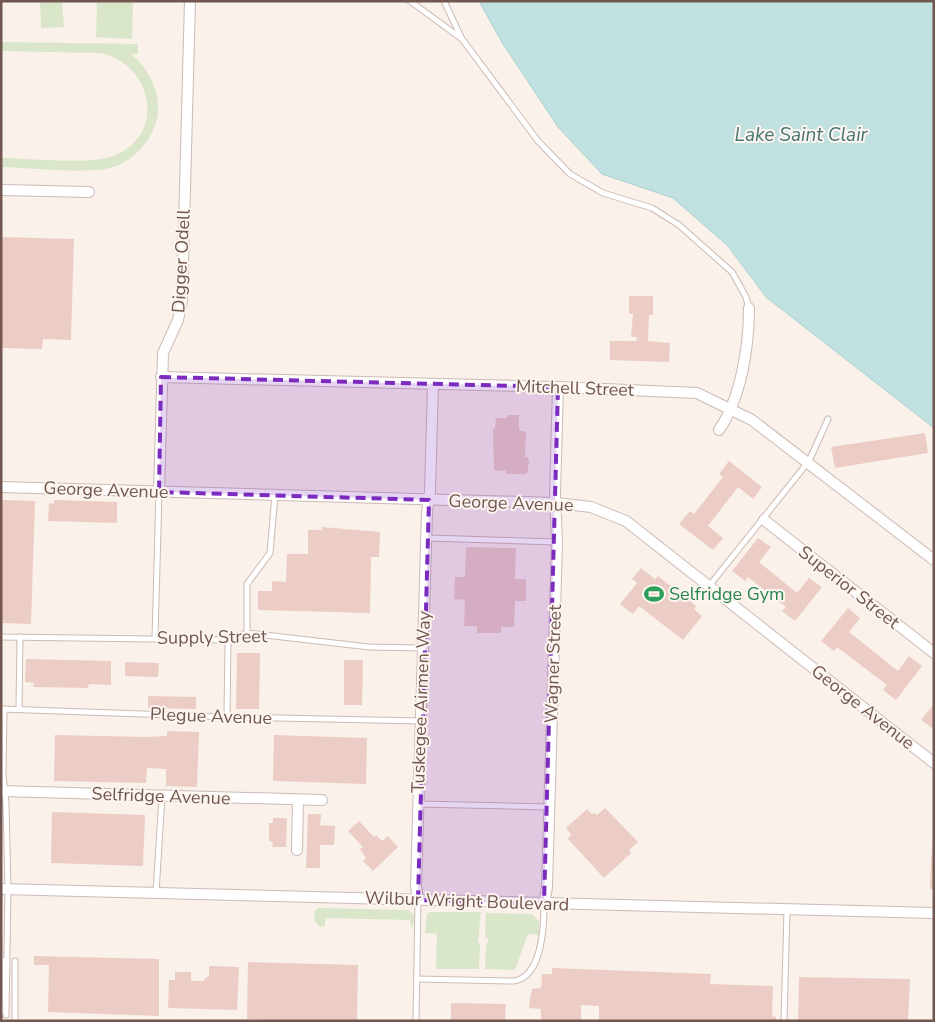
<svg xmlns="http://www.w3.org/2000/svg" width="935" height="1022" font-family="'Nunito Sans',sans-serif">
<rect width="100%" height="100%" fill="#faf1ea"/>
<!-- green -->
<g fill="#dae6ca">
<polygon points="40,1 62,1 64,27 41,28"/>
<polygon points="97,1 133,1 132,39 96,37"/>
<path d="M1,42l137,2v10h-7c17,14 28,35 27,57 -2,27 -26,54 -53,58 -30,4 -73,-1 -104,-2v-9c29,0 91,8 115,-3 52,-23 35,-92 -16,-102l-99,-2z"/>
<polygon points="319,908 409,910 415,916 412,929 410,920 325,918 325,926 320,927 314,920 315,910"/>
<polygon points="430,912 481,912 478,942 480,944 479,969 436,969 437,934 425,933 427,914"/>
<polygon points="486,913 532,914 539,921 539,935 528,934 515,970 485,969 486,945 489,940 485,936"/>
</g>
<!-- water -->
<polygon fill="#c0e1e0" stroke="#a8d2d1" points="479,1 934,1 934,428 766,297 727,245 673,198 602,174 558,127 503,44"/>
<!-- building -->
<g fill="#eccdc5">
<polygon points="1,237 74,239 71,340 43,339 42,349 1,348"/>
<polygon points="629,296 653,296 653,315 649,315 648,341 670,343 669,362 610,360 610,341 636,341 637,337 631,337 633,314 629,314"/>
<polygon points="507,415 519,415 519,430 526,432 525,457 528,457 529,462 527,474 506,474 506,471 494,470 493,429 495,429 496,418 507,418"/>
<polygon points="925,433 928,453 835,468 831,447"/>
<polygon points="729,461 762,487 753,499 738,487 708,526 723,538 713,550 679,524 690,511 694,514 723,477 719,474"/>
<polygon points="1,500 35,501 31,624 1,623"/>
<polygon points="54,500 117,502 117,523 48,521 49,503 54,504"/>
<polygon points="322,527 380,532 379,557 371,557 370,613 258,610 258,591 272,591 272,581 286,582 287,554 308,554 308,530 322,530"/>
<polygon points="758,538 771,547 759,562 797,593 809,578 822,587 795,621 782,611 786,607 748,577 745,581 732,571"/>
<polygon points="466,547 516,548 515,579 526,579 526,601 515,601 514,627 501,627 501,633 477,633 477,626 464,626 465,600 454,599 455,577 465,577"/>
<polygon points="641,568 655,579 658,576 696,606 694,609 702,616 683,640 639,606 633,614 620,604 637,583 632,579"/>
<polygon points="848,608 860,618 849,632 898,671 909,656 922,666 896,700 883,690 887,685 837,647 834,651 821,641"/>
<polygon points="237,653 260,653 259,709 236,709"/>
<polygon points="26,659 111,661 111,685 89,684 88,688 33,687 34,683 25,682"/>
<polygon points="344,660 363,660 362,705 344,705"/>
<polygon points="125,662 159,663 158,677 125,676"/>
<polygon points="148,696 196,697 196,709 148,708"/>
<polygon points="934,704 934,729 921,720"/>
<polygon points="167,731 199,732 197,787 166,786 166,769 147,768 146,783 54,781 55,735 147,737 167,736"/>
<polygon points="274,735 367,738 366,784 273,781"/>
<polygon points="605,808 638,842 629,850 631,853 604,878 568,839 571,834 566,828 587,809 592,814 594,813 597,815"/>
<polygon points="52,812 145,815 143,866 51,863"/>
<polygon points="308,814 321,814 320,825 335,826 334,845 320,845 320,868 306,868"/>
<polygon points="273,818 287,818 286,847 272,847 273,842 269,841 269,823 273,823"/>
<polygon points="359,821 374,837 376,835 382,841 388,836 398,847 373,871 363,861 366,858 360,849 363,847 348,831"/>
<polygon points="932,840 934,889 930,889"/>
<polygon points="34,956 159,959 159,1016 48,1012 49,965 34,965"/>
<polygon points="248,962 358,965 357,1021 247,1019"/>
<polygon points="209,966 239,967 237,1010 168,1008 169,980 175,980 175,972 191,972 191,981 204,981 204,979 209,976"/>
<polygon points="552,968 711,974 710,984 773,986 772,1016 776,1017 776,1021 599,1021 599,1006 581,1005 581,1021 541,1021 541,1009 529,1008 530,998 532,989 541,988 542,974 552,974"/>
<polygon points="799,977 910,979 908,1021 798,1021"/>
<polygon points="451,1003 506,1004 505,1021 451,1021"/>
</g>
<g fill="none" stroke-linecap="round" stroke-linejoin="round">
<defs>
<g id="lane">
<polyline points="410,1 462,39 538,141 570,174 603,193 652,208 679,225 732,272 746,297 749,308"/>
<polyline points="444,1 461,37"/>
<polyline points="427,538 557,542"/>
<polyline points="709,586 809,461 828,419"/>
<polyline points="247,633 247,584 270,553 275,495"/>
<polyline points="1,637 228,640 247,633 369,647 423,648"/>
<polyline points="155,638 159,492"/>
<polyline points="1,709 227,717 421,721"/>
<polyline points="4,709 3,775 6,803 8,889 6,1015"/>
<polyline points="19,709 20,637"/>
<polyline points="227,717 228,640"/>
<polyline points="418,804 549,807"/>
<polyline points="156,893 162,796"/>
<path d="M417,979l96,2c29,-3 31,-55 31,-77"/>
<polyline points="1,1013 3,960"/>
<polyline points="15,1021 15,961"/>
<polyline points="416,1021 418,900"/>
<polyline points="784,1021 787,910"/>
</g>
<g id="street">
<polyline points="1,190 89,192"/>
<polyline points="161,377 558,387 697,393 752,420 934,560"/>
<path d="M719,430c22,-32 30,-83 30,-122"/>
<polyline points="1,487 556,503 591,507 626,521 934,763"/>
<polyline points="159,492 163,353 178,320 182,300 190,1"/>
<polyline points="764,520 934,653"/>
<polyline points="1,791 322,800"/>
<polyline points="297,850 298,800"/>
<polyline points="1,889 934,913"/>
<polyline points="418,900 416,886 427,512 430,491 433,384"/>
<polyline points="544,904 547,887 557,542 555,494 558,387"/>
</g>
</defs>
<!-- lane casing -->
<use href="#lane" stroke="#cdbab4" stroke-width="7"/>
<!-- street casing -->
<use href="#street" stroke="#cdbab4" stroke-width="12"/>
<!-- lane -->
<use href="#lane" stroke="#fff" stroke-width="5"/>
<!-- street -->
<use href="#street" stroke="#fff" stroke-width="10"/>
</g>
<!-- marked area -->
<path fill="#7b2cbf" fill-opacity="0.2" stroke="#7b2cbf" stroke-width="4" stroke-dasharray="10 6" stroke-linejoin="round" d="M161,377l397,10 -14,517 -126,-4 11,-400 -270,-8z"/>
<!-- icons -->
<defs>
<symbol id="stadium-bare" viewBox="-9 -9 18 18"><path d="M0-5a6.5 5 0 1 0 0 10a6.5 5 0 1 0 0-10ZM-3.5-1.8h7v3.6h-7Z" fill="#2e9e5b" stroke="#fdf5f0" stroke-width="2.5" paint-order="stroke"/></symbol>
</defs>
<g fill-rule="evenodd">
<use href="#stadium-bare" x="640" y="580" width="28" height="28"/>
</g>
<g text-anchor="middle" stroke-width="4" stroke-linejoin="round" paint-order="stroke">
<!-- street labels -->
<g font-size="18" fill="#725650" stroke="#fdf5f0">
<text transform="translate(181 261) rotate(-87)" y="6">Digger Odell</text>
<text transform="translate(575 388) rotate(2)" y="6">Mitchell Street</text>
<text transform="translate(106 490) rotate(2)" y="6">George Avenue</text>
<text transform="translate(511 503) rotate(2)" y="6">George Avenue</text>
<text transform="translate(849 587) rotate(38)" y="6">Superior Street</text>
<text transform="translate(212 637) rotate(-1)" y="6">Supply Street</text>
<text transform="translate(553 664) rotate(-88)" y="6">Wagner Street</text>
<text transform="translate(421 702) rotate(-88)" y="6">Tuskegee Airmen Way</text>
<text transform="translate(863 707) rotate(38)" y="6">George Avenue</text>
<text transform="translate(211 716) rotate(2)" y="6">Plegue Avenue</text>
<text transform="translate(161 796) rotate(2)" y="6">Selfridge Avenue</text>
<text transform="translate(467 901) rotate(2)" y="6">Wilbur Wright Boulevard</text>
</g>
<!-- leisure labels -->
<g font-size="18" fill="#27864d" stroke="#fdf5f0" text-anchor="start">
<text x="669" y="600">Selfridge Gym</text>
</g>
<!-- water labels -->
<g font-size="19" font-style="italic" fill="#467574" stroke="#fdf5f0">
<text x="801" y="141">Lake Saint Clair</text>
</g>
</g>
<!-- border -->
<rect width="935" height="1022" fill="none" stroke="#725650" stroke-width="5"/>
</svg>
